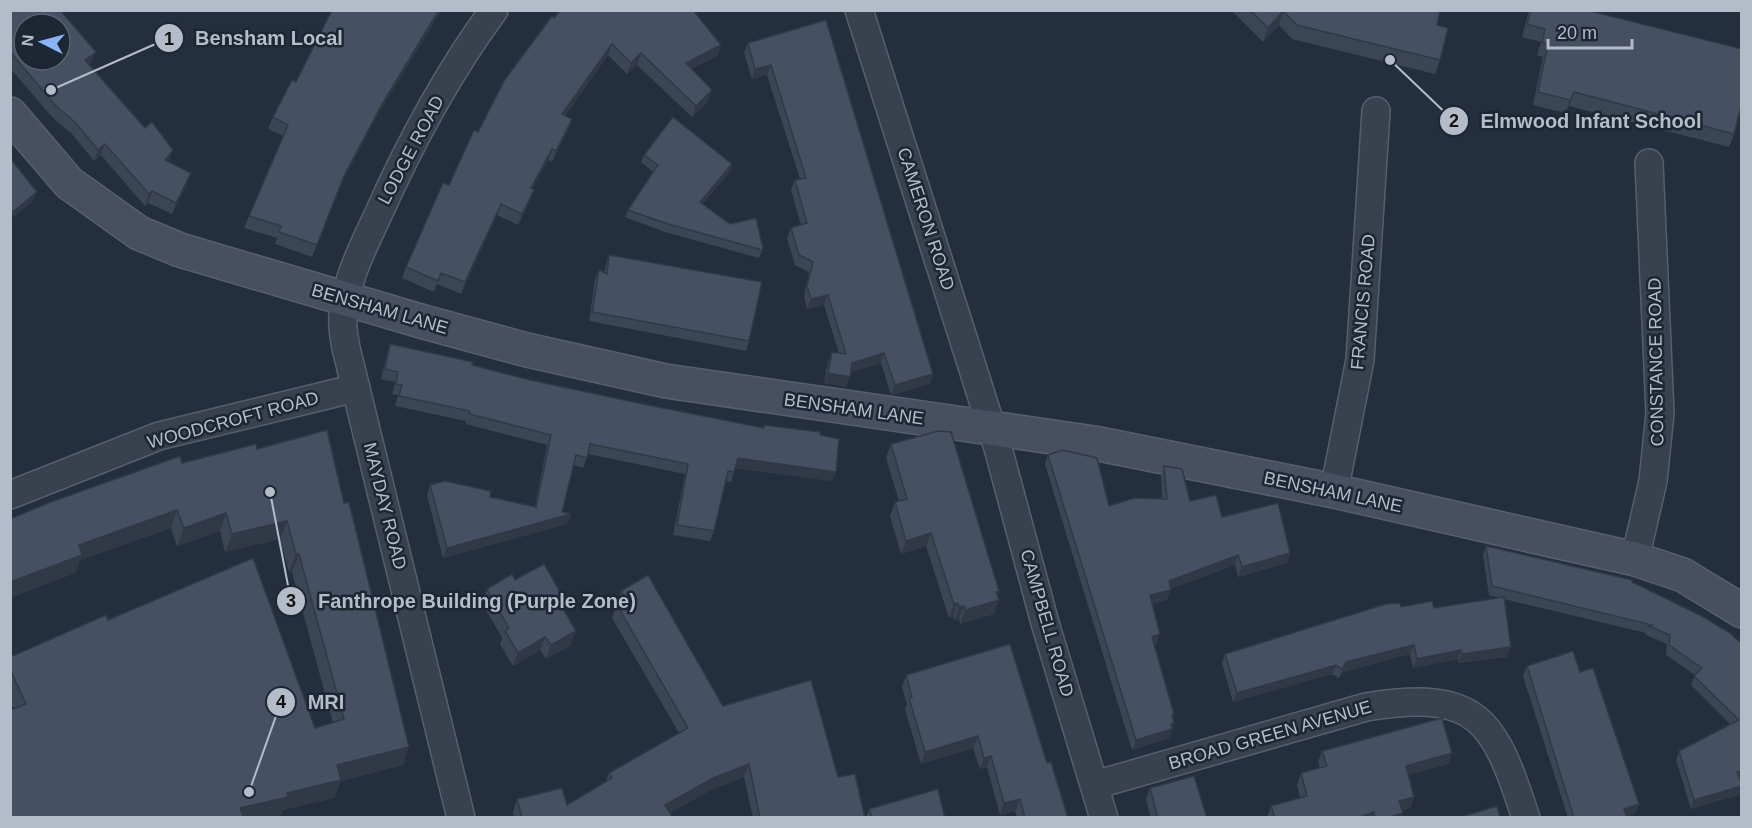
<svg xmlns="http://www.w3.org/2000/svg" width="1752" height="828" font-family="Arial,sans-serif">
<rect width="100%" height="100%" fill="#242f3e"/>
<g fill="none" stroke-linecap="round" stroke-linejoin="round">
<defs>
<g id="street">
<polyline points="859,10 998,448 1045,623 1104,818"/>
<polyline points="1334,491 1360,360 1376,111"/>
<polyline points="10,495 159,436 356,388"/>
<polyline points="1635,559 1653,481 1660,413 1649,163"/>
<path d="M1095,785l271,-78c112,-18 128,12 160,111"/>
<path d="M461,818l-115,-470c-2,-10 -4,-21 -3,-32 2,-34 20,-69 34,-99 32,-72 70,-143 117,-207"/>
</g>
<polyline id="secondary" points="10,114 69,183 139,233 180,250 424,322 527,350 666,381 1094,443 1334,491 1635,559 1683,575 1742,611"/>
</defs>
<!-- street casing -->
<use href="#street" stroke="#565f6c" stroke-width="30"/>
<!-- secondary casing -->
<use href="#secondary" stroke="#565f6c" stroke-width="36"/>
<!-- street -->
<use href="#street" stroke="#38414e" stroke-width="27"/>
<!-- secondary -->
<use href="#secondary" stroke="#465061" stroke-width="33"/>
</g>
<!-- wall -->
<g fill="#3b4654">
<polygon points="10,10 91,63 89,65 187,184 172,214 148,203 145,206 101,155 94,161 72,134 52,117 10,68"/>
<polygon points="1231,10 1440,10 1437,25 1440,60 1435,74 1292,39 1279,25 1263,42"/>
<polygon points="1529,10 1586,10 1742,49 1742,106 1741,106 1734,134 1729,147 1569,106 1565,113 1533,105 1543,57 1537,55 1541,42 1522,37"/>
<polygon points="554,18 721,45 717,56 692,69 712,90 708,101 692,117 637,65 627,74 608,55 565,116 572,119 568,130 552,162 548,160 532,189 534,190 530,201 518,225 497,215 461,294 437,284 434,292 402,278 406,267 478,132"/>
<polygon points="826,20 930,384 891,395 881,363 851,372 846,387 824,383 828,362 832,352 839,353 824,305 807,309 804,296 809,272 795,265 787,238 791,228 801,225 791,190 795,180 800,179 767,75 752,79 744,53 748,43"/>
<polygon points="296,82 377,116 339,188 312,257 275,244 277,238 244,228 283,136 268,129 273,117"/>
<polygon points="644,155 730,172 702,204 763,248 759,258 665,232 625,217 628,210 653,172 641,162"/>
<polygon points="609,255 749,341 746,351 589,321 595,279 599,270 604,273 606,264"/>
<polygon points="390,344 526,379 638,403 763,428 764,425 820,435 836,472 832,481 735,468 731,482 725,481 714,531 710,541 673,535 685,474 588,454 583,468 574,465 562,512 571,514 567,524 443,558 427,495 430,485 535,506 547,445 466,424 466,421 395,406 398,395 392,394 395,382 381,379 387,354"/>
<polygon points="891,444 999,591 998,596 999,600 994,614 960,624 959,619 954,620 953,616 949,618 926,546 901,554 890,516 895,502 899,501 886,458"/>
<polygon points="257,449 403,765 341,781 334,798 283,810 281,815 270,818 10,818 14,709 10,702 10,657 315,728 333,723 292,572 289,572 280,539 225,552 220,531 177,546 171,528 80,560 75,573 10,598 10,519 182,463"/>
<polygon points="1048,455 1109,506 1162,498 1161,475 1164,466 1190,501 1290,553 1287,563 1238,577 1235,565 1170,589 1167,600 1152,604 1157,644 1154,645 1174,723 1169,738 1132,750 1045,464"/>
<polygon points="1486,546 1632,582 1742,644 1742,779 1740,779 1742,784 1742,788 1739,795 1691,809 1676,760 1679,751 1730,724 1691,685 1695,675 1666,655 1667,644 1646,635 1646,633 1504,599 1507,657 1458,663 1458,659 1413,668 1410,654 1343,672 1339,678 1332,674 1233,702 1222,663 1225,654 1401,607 1434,608 1500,598 1489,595 1483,555"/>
<polygon points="515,580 560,604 571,645 546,659 540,650 513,666 500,644 502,638 482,603 487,589"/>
<polygon points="621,591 723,706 838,777 865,818 753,818 744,777 709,791 670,813 673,818 514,818 513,812 517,799 567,805 606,781 609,773 679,733 612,618"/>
<polygon points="1527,666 1580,672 1639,804 1635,813 1627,816 1627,818 1568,818 1523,676"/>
<polygon points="906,675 1047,763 1068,818 1017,818 1015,811 1000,815 987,767 980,769 973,748 921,764 905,709 907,704 902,687"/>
<polygon points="1322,751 1452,753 1448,764 1408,775 1414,797 1410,808 1402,810 1403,813 1401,818 1267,818 1271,806 1300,798 1297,785 1301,773 1320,768 1318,762"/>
<polygon points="1150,788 1207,818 1151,818 1146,800"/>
<polygon points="869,809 945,818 866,818"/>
</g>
<!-- shaded-wall -->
<g fill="#303945">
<polygon points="439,10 442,10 377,116 339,188 312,257 344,176 382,104"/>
<polygon points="1283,11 1279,25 1263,42 1268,28"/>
<polygon points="612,44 608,55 558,125 562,114"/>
<polygon points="721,45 717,56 682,74 686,63"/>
<polygon points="96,52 91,63 80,71 85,60"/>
<polygon points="641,53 637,65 627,74 631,63"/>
<polygon points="771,65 767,75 752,79 755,69"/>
<polygon points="712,90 708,101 692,117 696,106"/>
<polygon points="1574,92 1569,106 1565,113 1570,100"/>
<polygon points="572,119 568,130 552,162 556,151"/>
<polygon points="105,144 101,155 94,161 98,150"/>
<polygon points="552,149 548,160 527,199 531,188"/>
<polygon points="173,150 169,161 161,171 165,160"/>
<polygon points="732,164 730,172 697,210 700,202"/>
<polygon points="191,173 187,184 172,214 176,203"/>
<polygon points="534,190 530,201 518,225 522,214"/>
<polygon points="152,191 148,203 145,206 149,194"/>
<polygon points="37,192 33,201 10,220 10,214"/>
<polygon points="501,204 497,215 461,294 465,282"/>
<polygon points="828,295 824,305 807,309 811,299"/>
<polygon points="884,353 881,363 849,373 852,363"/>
<polygon points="828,373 850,377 846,387 824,383"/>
<polygon points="933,374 930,384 891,395 895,385"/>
<polygon points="738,458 836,472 832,481 734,468"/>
<polygon points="177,510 171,528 80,560 75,573 10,598 10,582 79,545"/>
<polygon points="226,513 220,531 177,546 184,528"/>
<polygon points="571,514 567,524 443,558 447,548"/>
<polygon points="287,521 280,539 225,552 232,534"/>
<polygon points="931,533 926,546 901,554 906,541"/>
<polygon points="1290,553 1287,563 1238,577 1242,567"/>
<polygon points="296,554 299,554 292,572 289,572"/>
<polygon points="1238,555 1235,565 1165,591 1169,581"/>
<polygon points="1171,590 1167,600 1147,605 1150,595"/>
<polygon points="999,591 996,601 999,600 994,614 960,624 965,610"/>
<polygon points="958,603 953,616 949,618 954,604"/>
<polygon points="964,606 959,619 954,620 959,607"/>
<polygon points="576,631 571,645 546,659 551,645"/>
<polygon points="1160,634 1157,644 1148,647 1152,637"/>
<polygon points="545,637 540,650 513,666 518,653"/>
<polygon points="1414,645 1410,654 1343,672 1339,678 1342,669 1346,662"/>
<polygon points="1511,647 1507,657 1458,663 1462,654"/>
<polygon points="1461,650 1458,659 1413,668 1417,659"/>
<polygon points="1336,665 1332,674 1233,702 1237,693"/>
<polygon points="1174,723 1169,738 1132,750 1136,740"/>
<polygon points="978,736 973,748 921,764 925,752"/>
<polygon points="409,747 403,765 341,781 334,798 283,810 281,815 270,818 237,818 240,808 287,793 337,765"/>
<polygon points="1452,753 1448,764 1402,777 1406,766"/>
<polygon points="991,756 987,767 980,769 984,758"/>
<polygon points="749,764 744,777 709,791 661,818 665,805 713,778"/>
<polygon points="1742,771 1742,779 1734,782 1737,772"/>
<polygon points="1742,786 1739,795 1691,809 1694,800"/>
<polygon points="1414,797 1410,808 1395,812 1399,801"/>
<polygon points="1020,799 1015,811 1000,815 1004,803"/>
<polygon points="1639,804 1635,813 1624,818 1624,809"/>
<polygon points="1374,812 1372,818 1357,818"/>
<polygon points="1403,813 1401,818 1387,818"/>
</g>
<!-- building -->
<g fill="#455162" stroke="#303945" stroke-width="1.5" fill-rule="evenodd">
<path d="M10,10h50l36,42 -11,8 60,68 7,-6 21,28 -8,10 26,13 -15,30 -24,-12 -3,3 -44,-50 -7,6 -22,-27 -20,-17 -46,-54zM24,24h36v36h-36z"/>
<polygon points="332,10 439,10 382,104 344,176 317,245 279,232 281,226 249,216 288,125 273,117 292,80 296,82"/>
<polygon points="561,10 693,10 721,45 686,63 712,90 696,106 641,53 631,63 612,44 562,114 572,119 556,151 552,149 531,188 534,190 522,214 501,204 465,282 441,273 438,281 406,267 443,183 449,185 474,130 478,132 504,81 552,16 554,18"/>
<polygon points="1250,10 1440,10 1437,25 1448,28 1440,60 1297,25 1283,11 1268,28"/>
<polygon points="1531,10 1586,10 1742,49 1742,102 1734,134 1574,92 1570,100 1538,92 1548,44 1542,42 1545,29 1527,24"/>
<polygon points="826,20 933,374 895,385 884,353 852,363 850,377 828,373 832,352 846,354 828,295 811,299 807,286 813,262 799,255 791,228 807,223 795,180 806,178 771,65 755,69 748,43"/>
<polygon points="673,117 732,164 700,202 730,224 756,218 763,248 762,250 668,224 628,210 658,165 644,155"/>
<polygon points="10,158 37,192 10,214"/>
<polygon points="609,255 762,282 749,341 592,312 599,270 607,274"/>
<polygon points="390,344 473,362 472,365 526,379 638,403 764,428 764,425 820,432 820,435 839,439 836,472 738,458 734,472 728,471 714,531 677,525 688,464 590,444 587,458 576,455 562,512 571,514 447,548 430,485 445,481 491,491 490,497 536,507 551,435 470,414 470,411 399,396 402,385 396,384 398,372 385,369"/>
<polygon points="327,430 344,503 349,502 409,747 337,765 341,780 287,793 288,797 240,808 244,818 10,818 10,710 26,704 10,669 10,657 106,615 108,620 253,558 315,728 344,719 299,554 296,554 287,521 232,534 226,513 184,528 177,510 79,545 82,555 10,582 10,519 48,503 180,456 182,463 256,444 257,449"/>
<polygon points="938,431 951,432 999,591 996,592 999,600 965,610 964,606 959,607 958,603 954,604 931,533 906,541 895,502 907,499 891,444"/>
<polygon points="1062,450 1097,458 1109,506 1134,498 1167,499 1164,466 1182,469 1190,501 1216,495 1222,517 1278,503 1290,553 1242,567 1238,555 1169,581 1171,590 1150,595 1160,634 1152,637 1174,714 1172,715 1174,723 1171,724 1172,729 1136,740 1048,455"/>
<polygon points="1486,546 1632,580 1632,582 1700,615 1730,633 1742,644 1742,771 1737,772 1742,784 1742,786 1694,800 1679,751 1739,720 1694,676 1702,668 1669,645 1670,635 1649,626 1652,625 1492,586"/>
<polygon points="544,564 563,597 558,600 576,631 551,645 545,637 518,653 505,631 509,628 487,589 512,574 515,580"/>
<polygon points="648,575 723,706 811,680 838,777 855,774 865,818 760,818 749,764 713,778 665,805 673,818 522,818 517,799 562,788 567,805 612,778 609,773 688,728 617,605 626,599 621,591"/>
<polygon points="1504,597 1511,647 1462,654 1461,650 1417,659 1414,645 1346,662 1342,669 1336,665 1237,693 1225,654 1386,604 1400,603 1401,607 1432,601 1434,608"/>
<polygon points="1010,644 1047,763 1051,762 1068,818 1025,818 1020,799 1004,803 991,756 984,758 978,736 925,752 909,698 912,697 906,675"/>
<polygon points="1573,651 1580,672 1593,668 1639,804 1624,809 1627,818 1574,818 1527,666"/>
<polygon points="1442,718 1452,753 1406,766 1414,797 1399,801 1403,813 1387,818 1375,818 1374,812 1357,818 1275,818 1271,806 1307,796 1301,773 1327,766 1322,751"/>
<polygon points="1194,776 1207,818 1158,818 1150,788"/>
<polygon points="938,789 945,818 872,818 869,809"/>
<polygon points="1497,806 1500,818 1461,817"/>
</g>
<g text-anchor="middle" stroke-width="5" stroke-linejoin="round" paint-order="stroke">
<!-- street labels -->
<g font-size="18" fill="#b4bcc9" stroke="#1d2633">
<text transform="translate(411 150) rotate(-62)" y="6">LODGE ROAD</text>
<text transform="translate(926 219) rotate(72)" y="6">CAMERON ROAD</text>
<text transform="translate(1363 302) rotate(-85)" y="6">FRANCIS ROAD</text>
<text transform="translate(380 309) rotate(16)" y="6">BENSHAM LANE</text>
<text transform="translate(1656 362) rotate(-91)" y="6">CONSTANCE ROAD</text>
<text transform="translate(854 409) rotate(8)" y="6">BENSHAM LANE</text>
<text transform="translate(233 420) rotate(-15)" y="6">WOODCROFT ROAD</text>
<text transform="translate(1333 492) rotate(12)" y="6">BENSHAM LANE</text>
<text transform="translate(385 506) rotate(76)" y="6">MAYDAY ROAD</text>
<text transform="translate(1047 623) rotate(74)" y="6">CAMPBELL ROAD</text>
<text transform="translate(1270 735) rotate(-16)" y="6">BROAD GREEN AVENUE</text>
</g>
</g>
<!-- callouts -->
<path fill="none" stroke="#b4bcc9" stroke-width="2" d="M51 90L169 38M1390 60L1454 121M270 492L291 601M249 792L281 702"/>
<g fill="#b4bcc9" stroke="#1d2633" stroke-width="2">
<circle cx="51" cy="90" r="6"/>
<circle cx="1390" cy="60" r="6"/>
<circle cx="270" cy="492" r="6"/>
<circle cx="249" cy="792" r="6"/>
<circle cx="169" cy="38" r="15"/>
<circle cx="1454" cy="121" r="15"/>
<circle cx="291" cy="601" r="15"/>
<circle cx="281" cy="702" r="15"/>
</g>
<g font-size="18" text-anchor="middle" font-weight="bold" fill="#111">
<text x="169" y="45">1</text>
<text x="1454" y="127">2</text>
<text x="291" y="607">3</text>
<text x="281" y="708">4</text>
</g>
<g font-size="20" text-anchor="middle" font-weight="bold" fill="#b4bcc9" stroke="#1d2633" stroke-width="5" stroke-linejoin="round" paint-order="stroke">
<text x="269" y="45">Bensham Local</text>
<text x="1591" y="128">Elmwood Infant School</text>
<text x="477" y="608">Fanthrope Building (Purple Zone)</text>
<text x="326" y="709">MRI</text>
</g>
<!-- border -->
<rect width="1752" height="828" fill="none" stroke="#b4bcc9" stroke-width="24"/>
<!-- north arrow -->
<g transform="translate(42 42) rotate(276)"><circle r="28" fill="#1d2633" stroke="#59626f" stroke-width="1.5"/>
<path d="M0-4.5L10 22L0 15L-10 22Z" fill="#8ab4f8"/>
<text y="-9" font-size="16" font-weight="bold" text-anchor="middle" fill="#b4bcc9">N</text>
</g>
<!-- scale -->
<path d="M1548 39v9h84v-9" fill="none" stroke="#b4bcc9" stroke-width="3"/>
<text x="1557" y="39" font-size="18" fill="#b4bcc9" stroke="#1d2633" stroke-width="4.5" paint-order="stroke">20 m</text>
</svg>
